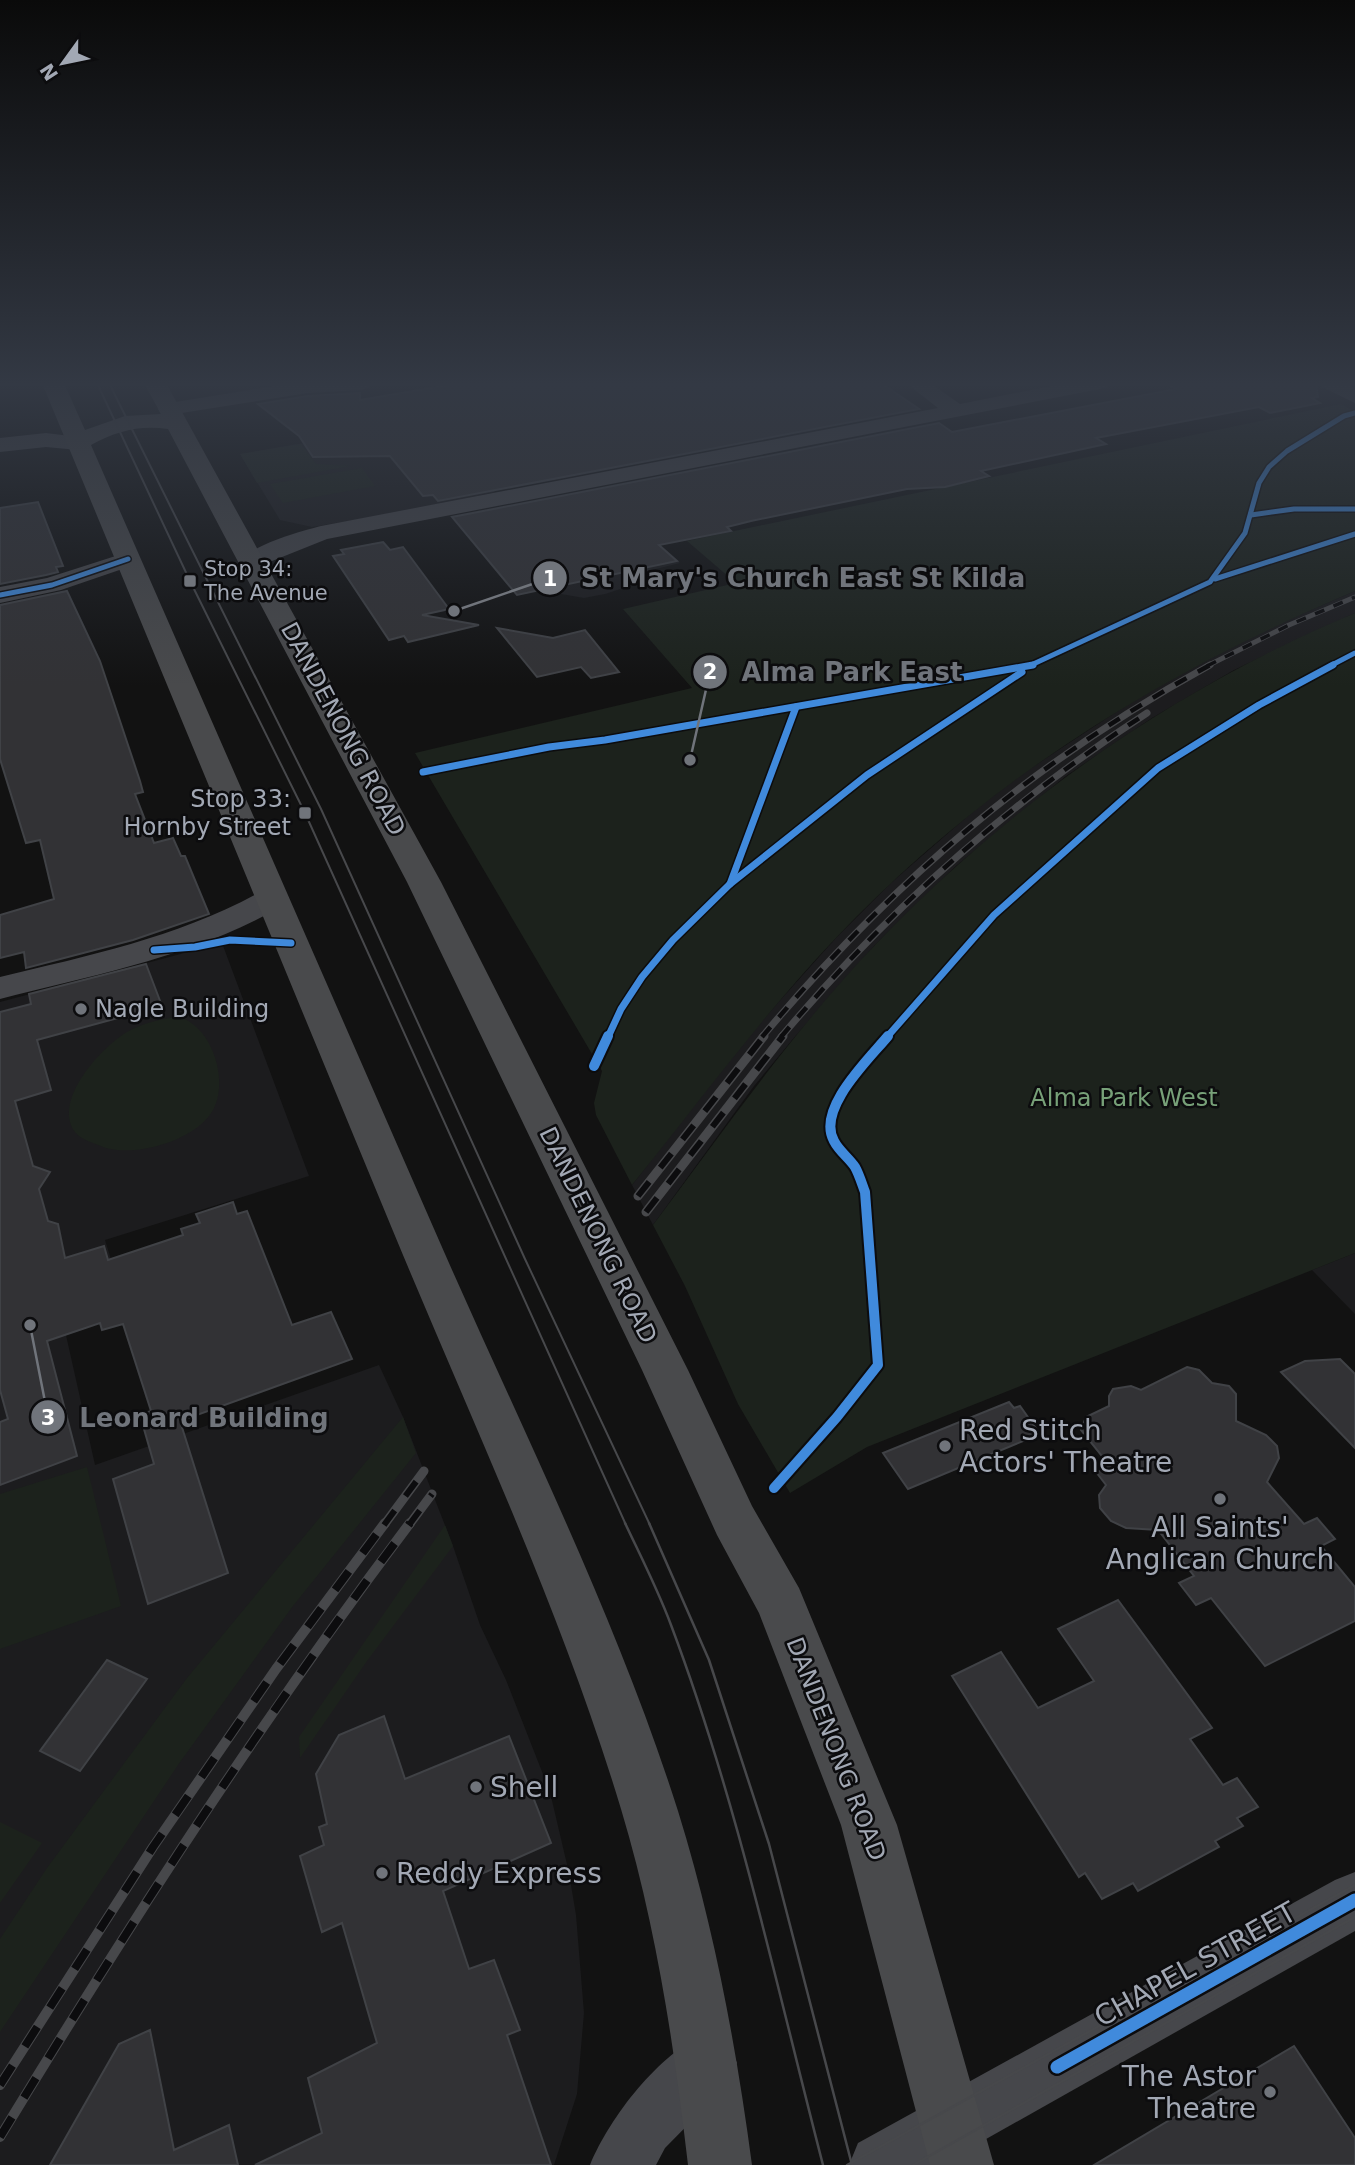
<svg xmlns="http://www.w3.org/2000/svg" width="1355" height="2165" font-family="'DejaVu Sans',sans-serif">
<rect width="100%" height="100%" fill="#121212"/>
<!-- built -->
<g fill="#1c1c1e">
<polygon points="438,420 495,492 410,511 312,527 280,520 240,454"/>
<polygon points="671,556 680,563 648,571 644,581 605,594 584,598 561,594 552,588 544,589"/>
<polygon points="1355,591 1355,613 1234,670 1152,718 1066,776 956,866 875,945 793,1039 754,1086 653,1225 632,1185 727,1062 775,1006 835,939 892,882 977,808 1025,772 1154,687 1271,627"/>
<polygon points="222,943 309,1176 105,1240 125,1304 64,1326 95,1465 379,1365 403,1417 453,1546 480,1625 506,1680 550,1792 569,1873 576,1915 584,2013 577,2094 554,2165 0,2165 0,1002"/>
<polygon points="1355,1253 1355,1314 1312,1270"/>
</g>
<!-- green -->
<g fill="#1c221c">
<path d="M1341,404l14,8v179c-199,84 -371,191 -521,349 -73,77 -135,162 -202,245l-36,-70 -2,-12 8,-32 -187,-318 277,-65 -69,-79 113,-26 -49,-42z"/>
<polygon points="301,444 316,464 350,466 257,483 240,454"/>
<polygon points="362,468 375,486 283,503 270,484"/>
<path d="M1355,613v640l-488,194 -77,46 -52,-89 -53,-118 -32,-61c72,-96 140,-194 223,-281 136,-142 298,-255 479,-331z"/>
<path d="M178,1017c33,7 52,64 35,93 -17,31 -79,48 -110,37 -9,-4 -22,-7 -28,-15 -23,-32 27,-85 52,-100 16,-9 33,-13 51,-15z"/>
<polygon points="403,1417 416,1453 293,1606 178,1765 0,2032 0,1939 47,1868 187,1678"/>
<polygon points="87,1467 121,1606 0,1649 0,1494"/>
<polygon points="445,1525 453,1546 367,1661 300,1758 299,1737"/>
<polygon points="0,1822 42,1843 0,1903"/>
</g>
<!-- building -->
<g fill="#323235" stroke="#404246" stroke-width="2">
<polygon points="461,383 881,383 919,409 438,501 433,495 423,496 390,456 313,457 299,436 258,404 308,396 360,393 360,400"/>
<polygon points="1166,383 1316,383 1318,397 1312,398 1320,403 1270,413 1259,407 1096,438 1106,444 981,471 989,476 945,487 907,489 751,521 727,527 731,531 659,545 677,561 517,595 452,517 939,423 952,432 1176,389"/>
<polygon points="38,502 63,566 56,567 58,572 46,575 0,584 0,508"/>
<polygon points="383,542 390,550 403,547 449,609 422,615 479,625 408,642 404,636 389,640 333,556 344,554 341,550"/>
<polygon points="67,591 100,661 140,781 143,792 135,794 154,843 173,838 181,856 185,856 209,914 133,940 26,968 24,952 0,958 0,915 54,899 40,840 26,843 0,759 0,605"/>
<polygon points="497,628 553,638 585,630 619,672 591,678 581,667 537,677"/>
<polygon points="146,964 162,1006 37,1040 51,1090 15,1101 33,1166 50,1172 39,1189 48,1221 58,1224 65,1258 104,1246 108,1260 183,1235 181,1229 200,1223 196,1214 233,1202 237,1214 247,1211 292,1325 331,1312 352,1359 180,1421 228,1573 148,1604 113,1479 154,1464 140,1415 151,1411 123,1324 102,1330 100,1323 47,1341 77,1456 0,1485 0,1422 8,1419 0,1390 0,1012 31,1004 29,994"/>
<polygon points="1340,1359 1355,1374 1355,1448 1281,1372 1305,1361"/>
<polygon points="1187,1367 1199,1370 1212,1383 1229,1386 1236,1394 1236,1421 1266,1435 1277,1446 1279,1458 1267,1482 1304,1524 1317,1518 1335,1539 1321,1546 1355,1587 1355,1621 1265,1666 1211,1598 1196,1605 1179,1583 1194,1576 1158,1530 1126,1528 1111,1521 1100,1508 1099,1495 1106,1485 1096,1472 1110,1466 1081,1430 1086,1417 1109,1406 1109,1396 1113,1389 1131,1386 1141,1390"/>
<polygon points="1009,1402 1014,1408 1020,1406 1040,1434 908,1489 883,1453"/>
<polygon points="1118,1600 1212,1728 1190,1739 1223,1785 1237,1778 1258,1807 1237,1818 1243,1826 1215,1841 1219,1847 1138,1891 1133,1883 1102,1899 1085,1873 1079,1877 952,1676 1001,1652 1038,1708 1094,1681 1058,1629"/>
<polygon points="107,1660 147,1679 80,1771 40,1751"/>
<polygon points="384,1716 405,1779 509,1736 551,1843 443,1891 469,1969 494,1960 520,2030 507,2035 551,2165 255,2165 322,2133 308,2078 377,2043 342,1923 322,1932 300,1856 324,1845 319,1827 327,1824 316,1774 339,1735"/>
<polygon points="150,2030 174,2150 229,2125 238,2165 50,2165 119,2044"/>
<polygon points="1294,2046 1355,2138 1355,2165 1094,2165"/>
</g>
<g fill="none" stroke-linecap="round" stroke-linejoin="round">
<!-- minor -->
<g fill="#46474b" fill-rule="evenodd">
<polygon points="293,383 371,384 368,388 361,390 308,393 169,415 161,414 158,409 161,404 169,403"/>
<path d="M906,383h24l30,21 107,-21h43l-3,4 -7,2 -773,150 -75,30 -9,-2 -3,-5c11,-17 61,-31 81,-36l617,-118z"/>
<polygon points="1319,383 1345,383 1355,389 1355,403 1322,387"/>
<polygon points="46,433 86,438 89,443 86,448 78,450 46,447 0,452 0,438"/>
<polygon points="128,552 137,554 140,559 137,564 61,590 0,603 0,587 47,578"/>
<path d="M273,888l11,3 5,7 -5,7c-88,51 -186,69 -284,94v-22c91,-22 179,-40 262,-86z"/>
<polygon points="1355,1872 1355,1931 940,2165 849,2165 858,2143 1335,1880"/>
<path d="M707,2033l21,9 9,21 -9,21 -63,64 -9,17h-66c20,-48 69,-112 117,-132z"/>
</g>
<!-- highway -->
<path fill="#494a4c" fill-rule="evenodd" d="M42,383h22l21,47 40,-14 36,-2 -17,-31h22l275,499 247,488 64,136 47,82 98,237 97,340h-64l-89,-340 -82,-212 -42,-78 -75,-165 -235,-488 -239,-453c-29,-4 -51,2 -77,16 118,270 236,539 354,809 81,184 172,365 233,557 36,116 58,234 74,354h-64c-14,-120 -32,-240 -67,-356 -60,-199 -149,-387 -228,-578 -117,-283 -234,-566 -351,-848z"/>
<!-- tram-far1 -->
<g stroke="#47484b" stroke-width="2">
<polyline points="97,383 190,581 305,813 626,1525"/>
<polyline points="109,383 321,809 525,1259 650,1525"/>
</g>
<!-- tram -->
<g stroke="#47484b" stroke-width="2.5">
<path d="M625,1523c16,34 33,67 46,102 66,175 105,359 152,540"/>
<polyline points="649,1523 709,1660 769,1844 852,2165"/>
<polyline points="1300,1940 1352,1893"/>
<polyline points="847,2165 1355,1885"/>
<polyline points="913,2165 1355,1917"/>
</g>
<defs>
<polyline id="rail-far3" points="1207,666 1289,625 1355,597"/>
<g id="rail-far2">
<path d="M762,1037c131,-156 269,-274 448,-372"/>
<path d="M781,1037c107,-127 227,-234 366,-324"/>
</g>
<g id="rail-far1">
<polyline points="638,1196 764,1036"/>
<polyline points="646,1212 783,1036"/>
<polyline points="384,1525 424,1471"/>
<polyline points="409,1525 432,1494"/>
</g>
<g id="rail">
<polyline points="0,2085 153,1847 276,1669 385,1523"/>
<path d="M0,2137c128,-211 261,-417 410,-614"/>
</g>
</defs>
<!-- rail-far3 casing -->
<use href="#rail-far3" stroke="#47484b" stroke-width="5"/>
<!-- rail-far2 casing -->
<use href="#rail-far2" stroke="#47484b" stroke-width="7"/>
<!-- rail-far1 casing -->
<use href="#rail-far1" stroke="#47484b" stroke-width="9"/>
<!-- rail casing -->
<use href="#rail" stroke="#47484b" stroke-width="10"/>
<!-- rail-far3 -->
<use href="#rail-far3" stroke="#0c0c0e" stroke-width="3.5" stroke-dasharray="10" stroke-linecap="butt"/>
<!-- rail-far2 -->
<use href="#rail-far2" stroke="#0c0c0e" stroke-width="4.5" stroke-dasharray="13" stroke-linecap="butt"/>
<!-- rail-far1 -->
<use href="#rail-far1" stroke="#0c0c0e" stroke-width="6" stroke-dasharray="18" stroke-linecap="butt"/>
<!-- rail -->
<use href="#rail" stroke="#0c0c0e" stroke-width="8" stroke-dasharray="23" stroke-linecap="butt"/>
<defs>
<g id="cycleway-far3">
<polyline points="1251,515 1294,509 1355,509"/>
<polyline points="1215,579 1355,534"/>
<polyline points="0,595 52,585 128,559"/>
<polyline points="1029,666 1210,582 1245,533 1259,483 1269,467 1287,451 1344,416 1355,413"/>
<polyline points="1330,666 1355,653"/>
</g>
<g id="cycleway-far2">
<polyline points="423,772 549,747 605,740 1033,665"/>
<polyline points="730,884 867,775 1022,672"/>
<polyline points="154,950 195,947 230,940 291,943"/>
<polyline points="608,1037 621,1009 642,977 673,940 730,884 796,707"/>
<polyline points="887,1037 994,915 1158,768 1259,705 1333,665"/>
</g>
<g id="cycleway-far1">
<polyline points="594,1066 608,1036"/>
<path d="M774,1488l63,-71 41,-52 -13,-173c-3,-8 -6,-18 -10,-25 -6,-9 -16,-16 -21,-26 -18,-32 35,-82 54,-105"/>
</g>
<polyline id="cycleway" points="1057,2067 1355,1900"/>
</defs>
<!-- cycleway-far3 casing -->
<use href="#cycleway-far3" stroke="#0c0c0e" stroke-width="8"/>
<!-- cycleway-far2 casing -->
<use href="#cycleway-far2" stroke="#0c0c0e" stroke-width="10"/>
<!-- cycleway-far1 casing -->
<use href="#cycleway-far1" stroke="#0c0c0e" stroke-width="14"/>
<!-- cycleway casing -->
<use href="#cycleway" stroke="#0c0c0e" stroke-width="18"/>
<!-- cycleway-far3 -->
<use href="#cycleway-far3" stroke="#408adc" stroke-width="5"/>
<!-- cycleway-far2 -->
<use href="#cycleway-far2" stroke="#408adc" stroke-width="7"/>
<!-- cycleway-far1 -->
<use href="#cycleway-far1" stroke="#408adc" stroke-width="10"/>
<!-- cycleway -->
<use href="#cycleway" stroke="#408adc" stroke-width="13"/>
</g>
<!-- sky -->
<linearGradient id="sky" x2="0" y2="1"><stop stop-color="#0a0a0a"/><stop offset="0.56" stop-color="#333944"/><stop offset="1" stop-color="#333944" stop-opacity="0"/></linearGradient>
<rect width="1355" height="686" fill="url(#sky)"/>
<!-- markers -->
<g fill="#70747b" stroke="#0c0c0e" stroke-width="2.5">
<rect x="183" y="574" width="14" height="14" rx="3.5"/>
<rect x="298" y="806" width="14" height="14" rx="3.5"/>
<circle cx="81" cy="1009" r="7"/>
<circle cx="945" cy="1446" r="7"/>
<circle cx="1220" cy="1499" r="7"/>
<circle cx="476" cy="1787" r="7"/>
<circle cx="382" cy="1873" r="7"/>
<circle cx="1270" cy="2092" r="7"/>
</g>
<g text-anchor="middle" stroke-width="5" stroke-linejoin="round" paint-order="stroke">
<!-- far-poi labels -->
<g font-size="21" fill="#a2a8b4" stroke="#0c0c0e" text-anchor="start">
<text x="204" y="576">Stop 34:<tspan x="204" dy="24">The Avenue</tspan></text>
</g>
<!-- street labels -->
<g font-size="24" fill="#a2a8b4" stroke="#0c0c0e">
<text transform="translate(343 729) rotate(62)" y="8">DANDENONG ROAD</text>
<text transform="translate(598 1235) rotate(64)" y="8">DANDENONG ROAD</text>
<text transform="translate(836 1749) rotate(69)" y="8">DANDENONG ROAD</text>
</g>
<!-- poi labels -->
<g font-size="24" fill="#a2a8b4" stroke="#0c0c0e" text-anchor="end">
<text x="291" y="807">Stop 33:<tspan x="291" dy="28">Hornby Street</tspan></text>
<text x="95" y="1017" text-anchor="start">Nagle Building</text>
</g>
<!-- park labels -->
<g font-size="24" fill="#77a078" stroke="#0c0c0e">
<text x="1124" y="1106">Alma Park West</text>
</g>
<!-- near-poi labels -->
<g font-size="28" fill="#a2a8b4" stroke="#0c0c0e" text-anchor="start">
<text x="959" y="1440">Red Stitch<tspan x="959" dy="32">Actors' Theatre</tspan></text>
<text x="1220" y="1537" text-anchor="middle">All Saints'<tspan x="1220" dy="32">Anglican Church</tspan></text>
<text x="490" y="1797">Shell</text>
<text x="396" y="1883">Reddy Express</text>
<text x="1256" y="2086" text-anchor="end">The Astor<tspan x="1256" dy="32">Theatre</tspan></text>
</g>
<!-- near-street labels -->
<g font-size="28" fill="#a2a8b4" stroke="#0c0c0e">
<text transform="translate(1195 1964) rotate(-29)" y="10">CHAPEL STREET</text>
</g>
</g>
<!-- callouts -->
<path fill="none" stroke="#70747b" stroke-width="2.5" d="M454 611L550 578M690 760L710 672M30 1325L48 1417"/>
<g fill="#70747b" stroke="#0c0c0e" stroke-width="2.5">
<circle cx="454" cy="611" r="7"/>
<circle cx="690" cy="760" r="7"/>
<circle cx="30" cy="1325" r="7"/>
<circle cx="550" cy="578" r="18"/>
<circle cx="710" cy="672" r="18"/>
<circle cx="48" cy="1417" r="18"/>
</g>
<g font-size="21" text-anchor="middle" font-weight="bold" fill="#fff">
<text x="550" y="586">1</text>
<text x="710" y="679">2</text>
<text x="48" y="1425">3</text>
</g>
<g font-size="26" text-anchor="middle" font-weight="bold" fill="#70747b" stroke="#0c0c0e" stroke-width="5" stroke-linejoin="round" paint-order="stroke">
<text x="803" y="587">St Mary's Church East St Kilda</text>
<text x="852" y="681">Alma Park East</text>
<text x="204" y="1427">Leonard Building</text>
</g>
<!-- north arrow -->
<g transform="translate(63 63) rotate(237)" stroke="#0c0c0e" stroke-width="5" paint-order="stroke">
<path d="M0-5L12 26L0 18L-12 26Z" fill="#a2a8b4"/>
<text y="-10" font-size="19" font-weight="bold" text-anchor="middle" fill="#a2a8b4">N</text>
</g>
</svg>
